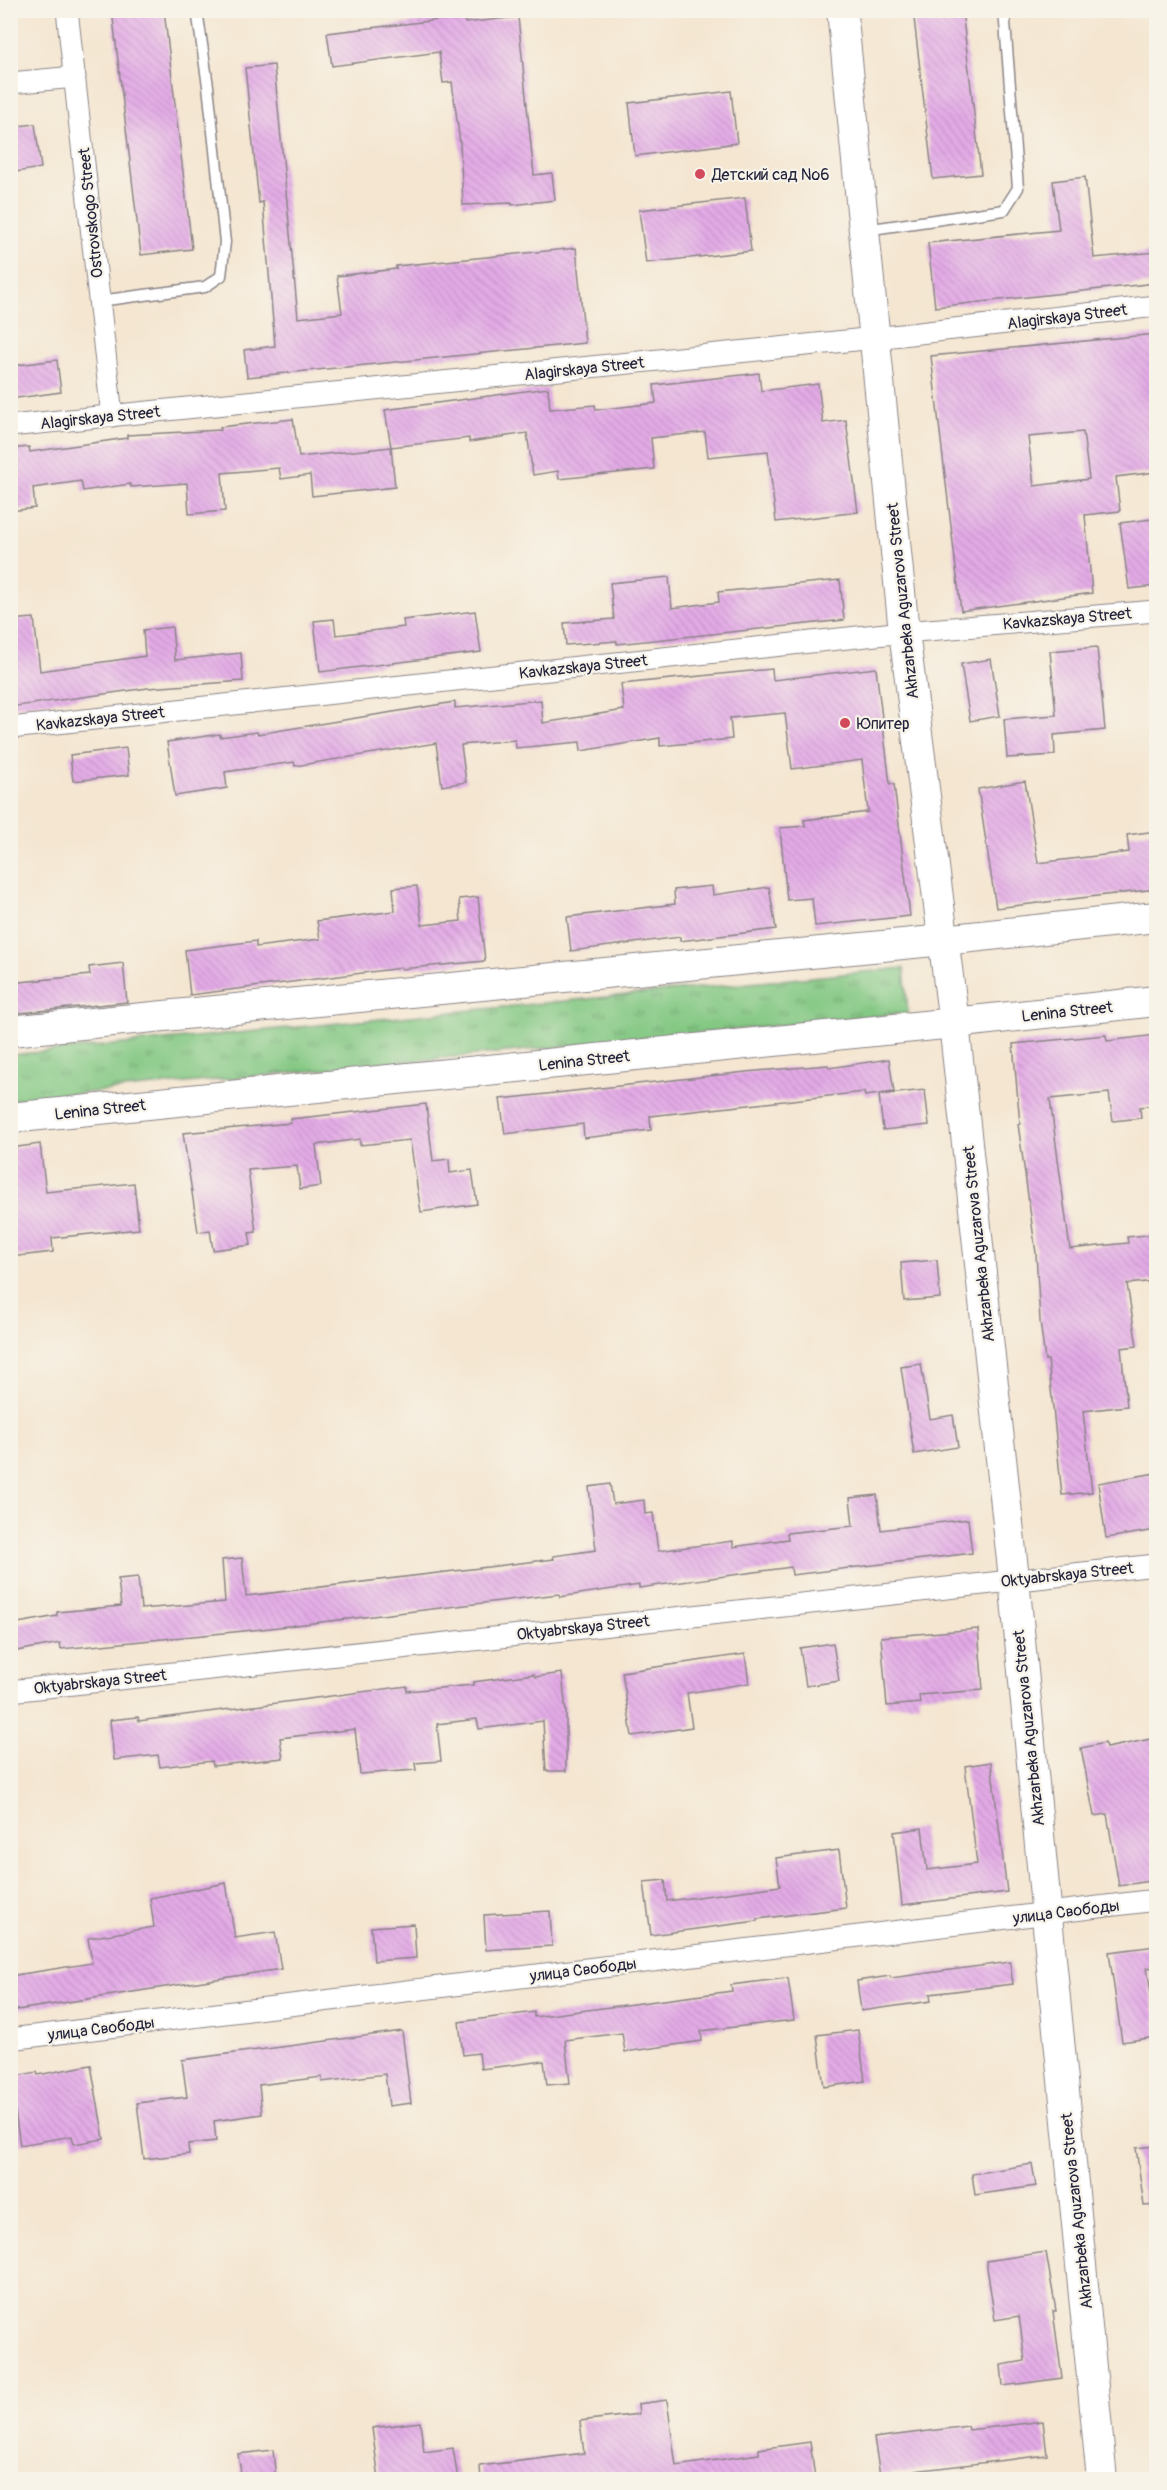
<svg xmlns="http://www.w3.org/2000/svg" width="1167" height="2490" font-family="Pangolin,sans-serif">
<defs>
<pattern id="park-tufts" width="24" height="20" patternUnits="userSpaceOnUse" patternTransform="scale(1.5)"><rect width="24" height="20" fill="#83c883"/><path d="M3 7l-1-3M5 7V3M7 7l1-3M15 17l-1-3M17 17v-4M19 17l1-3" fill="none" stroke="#6ba26c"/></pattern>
<pattern id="building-back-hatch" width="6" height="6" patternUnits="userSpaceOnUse" patternTransform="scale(1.5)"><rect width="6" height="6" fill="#e3aae6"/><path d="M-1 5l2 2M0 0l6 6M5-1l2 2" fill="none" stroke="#c292c6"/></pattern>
</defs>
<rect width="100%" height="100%" fill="#f7f3e8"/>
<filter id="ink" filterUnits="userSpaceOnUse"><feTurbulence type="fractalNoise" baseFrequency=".0167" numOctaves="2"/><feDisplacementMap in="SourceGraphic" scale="12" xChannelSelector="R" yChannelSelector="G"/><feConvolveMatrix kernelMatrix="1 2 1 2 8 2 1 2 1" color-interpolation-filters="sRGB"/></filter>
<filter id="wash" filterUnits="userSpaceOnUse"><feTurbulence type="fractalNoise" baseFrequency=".008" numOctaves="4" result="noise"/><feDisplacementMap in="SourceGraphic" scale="24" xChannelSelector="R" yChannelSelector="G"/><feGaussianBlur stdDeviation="1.35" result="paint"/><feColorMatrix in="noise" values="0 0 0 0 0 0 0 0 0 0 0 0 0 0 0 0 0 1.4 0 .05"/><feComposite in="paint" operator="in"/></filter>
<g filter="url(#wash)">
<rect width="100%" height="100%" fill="#f4e6d1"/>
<!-- park -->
<polygon fill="url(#park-tufts)" stroke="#52755f" stroke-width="1.5" points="904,968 908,1013 11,1100 11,1055"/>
<g id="blocks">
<!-- building -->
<g fill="url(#building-back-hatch)" fill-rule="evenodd">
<polygon points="112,10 164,10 192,249 141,255"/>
<polygon points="913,10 962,10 981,174 933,179"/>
<polygon points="464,17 465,23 518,17 534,175 552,173 555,200 512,205 512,203 463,205 460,143 452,82 443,83 439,52 332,66 327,33"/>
<polygon points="274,65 298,318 342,313 337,276 396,269 396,266 576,248 585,343 247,377 244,350 275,346 263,202 259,203 245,68"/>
<polygon points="731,91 737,143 635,156 629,103"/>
<polygon points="35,124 41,168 16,172 13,153 10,154 10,127"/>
<polygon points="1085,177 1094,258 1156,252 1156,283 935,307 928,243 1059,230 1053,181"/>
<polygon points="745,198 751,251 646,263 639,210"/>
<path d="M1156,334v138l-40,5 4,34 -35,4 7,78 -131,18 -30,-255zM1083,432l6,47 -55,7 -6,-49z"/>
<polygon points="57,360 61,392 10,399 10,366"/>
<polygon points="759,373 761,391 818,384 823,423 846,420 858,512 776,522 768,451 708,457 705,432 651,438 654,469 559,479 558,471 533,475 527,433 469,442 469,438 391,447 385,410 548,388 550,409 595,405 596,410 656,403 654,385"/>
<polygon points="293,419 299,457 391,447 395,487 312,496 310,475 281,479 279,468 222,473 225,511 189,514 187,483 131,487 130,484 83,491 81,481 33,488 35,508 10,511 10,449 29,447 30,452 127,438 127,435 221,430 220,427"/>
<polygon points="1152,519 1156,559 1156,586 1129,589 1120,523"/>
<polygon points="669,577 672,608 719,602 718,592 840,580 844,620 617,644 617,641 566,645 564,623 614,619 610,583"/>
<polygon points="475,611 481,652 320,672 314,621 334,619 336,635 404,627 403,620"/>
<polygon points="34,618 40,671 145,656 143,630 172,627 175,660 241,653 243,681 148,688 10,707 10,620"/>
<polygon points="1097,647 1105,730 1054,735 1055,755 1007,758 1004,719 1056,715 1050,651"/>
<polygon points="991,659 1000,716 970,721 961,664"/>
<polygon points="876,668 890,784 894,784 910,916 815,926 812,898 787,900 780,828 805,826 804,820 868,812 862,760 792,769 785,713 730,718 732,739 660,746 660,738 581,751 580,742 516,748 515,740 461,745 466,782 442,786 436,743 295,766 294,762 225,772 227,788 175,796 167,742 220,734 220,737 257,732 258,734 455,702 455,708 541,700 543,723 624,710 621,684 772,669 773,680"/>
<polygon points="126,748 129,775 73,781 70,755"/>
<polygon points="1025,781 1038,863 1129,852 1127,835 1156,831 1156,889 996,908 978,789"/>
<polygon points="417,886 422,925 461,921 459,899 478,897 485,961 401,969 401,968 190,995 185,950 256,941 256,947 320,939 317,921 395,911 393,888"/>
<polygon points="712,886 713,895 769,887 776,929 680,941 680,937 571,951 567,917 675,904 674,890"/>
<polygon points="123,963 127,1002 10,1014 10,983 90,975 89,967"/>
<polygon points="1106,1035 1107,1041 1156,1035 1156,1105 1140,1107 1141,1118 1113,1121 1109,1093 1050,1099 1070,1249 1128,1243 1127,1237 1156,1234 1156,1281 1127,1284 1137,1346 1121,1348 1127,1406 1083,1411 1092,1492 1062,1495 1048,1360 1045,1360 1040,1321 1036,1253 1018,1124 1020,1124 1013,1044"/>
<polygon points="889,1059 894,1092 865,1096 864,1092 650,1116 651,1130 584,1138 583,1124 505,1134 500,1099 746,1072 828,1065 829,1068"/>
<polygon points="925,1090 929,1125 883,1130 879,1095"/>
<polygon points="426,1104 433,1161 449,1159 450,1173 472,1170 477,1204 421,1212 410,1140 360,1145 360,1139 316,1145 321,1186 300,1189 297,1166 248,1170 256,1232 249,1233 251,1245 213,1250 210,1230 198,1232 183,1133 291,1123 291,1119"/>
<polygon points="40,1144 46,1192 134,1183 139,1229 52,1238 53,1252 10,1257 10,1148"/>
<polygon points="937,1260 940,1298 904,1301 901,1263"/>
<polygon points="921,1364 930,1419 953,1415 958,1447 914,1454 901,1367"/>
<polygon points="1156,1473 1156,1530 1106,1538 1098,1483"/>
<polygon points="610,1484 613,1504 644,1500 645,1514 653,1513 658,1551 733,1541 733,1547 788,1539 787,1533 853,1526 850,1498 877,1495 881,1530 968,1519 972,1553 792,1575 791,1567 639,1588 639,1585 560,1597 559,1594 244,1631 61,1649 60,1643 16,1651 12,1624 57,1616 57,1612 121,1606 118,1579 138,1577 141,1609 225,1602 222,1560 242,1558 246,1596 554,1559 553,1556 596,1550 589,1487"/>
<polygon points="978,1629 983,1690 919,1695 920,1703 887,1706 881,1637"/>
<polygon points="833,1643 839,1681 806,1686 800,1648"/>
<polygon points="745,1654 749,1683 687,1693 692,1727 632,1736 622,1672"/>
<polygon points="562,1673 566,1713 566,1771 546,1771 543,1721 479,1729 477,1719 437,1724 441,1761 415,1763 416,1770 360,1774 355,1729 280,1738 283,1758 213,1766 212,1761 160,1767 158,1755 114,1760 110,1720 138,1717 139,1721 407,1686 407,1691 473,1685 473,1682 534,1674 535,1677"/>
<polygon points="1156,1738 1156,1880 1119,1886 1107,1814 1094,1816 1081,1748 1105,1743 1106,1748"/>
<polygon points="991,1762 1007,1892 902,1905 894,1832 922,1828 927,1870 977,1864 965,1766"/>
<polygon points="839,1850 846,1908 757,1919 757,1921 651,1935 644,1882 665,1880 667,1901 780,1886 776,1858"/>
<polygon points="226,1883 235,1938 275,1932 281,1969 10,2011 10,1976 92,1963 88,1938 154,1927 150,1898"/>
<polygon points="550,1911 552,1946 486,1950 484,1915"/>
<polygon points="414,1924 416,1958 374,1961 371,1927"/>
<polygon points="1156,1946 1156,1967 1147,1968 1154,2012 1156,2012 1156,2037 1122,2042 1109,1952"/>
<polygon points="1010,1962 1013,1984 930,1994 931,2001 861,2011 857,1981 890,1976 891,1978"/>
<polygon points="788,1978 794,2020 701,2031 702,2041 625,2052 622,2033 565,2040 570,2083 547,2085 544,2061 481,2069 479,2053 463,2055 459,2022 534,2012 534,2017 732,1991 731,1985"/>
<polygon points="858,2030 865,2081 824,2087 817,2035"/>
<polygon points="402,2031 411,2103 389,2106 385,2074 322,2082 322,2077 259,2085 262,2114 214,2121 216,2141 188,2144 189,2154 144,2159 137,2103 187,2097 182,2060"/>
<polygon points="91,2065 104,2139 74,2144 72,2136 20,2145 10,2077 37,2072 38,2075"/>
<polygon points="1156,2146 1156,2205 1144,2206 1136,2148"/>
<polygon points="1032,2164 1036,2186 975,2195 972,2174"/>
<polygon points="1046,2252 1056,2311 1053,2311 1062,2378 1003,2386 1001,2365 1025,2361 1019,2316 995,2320 986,2261"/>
<polygon points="667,2400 676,2466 752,2455 759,2454 759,2449 810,2442 815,2478 800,2480 481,2480 480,2466 584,2453 580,2421 639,2414 638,2404"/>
<polygon points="1043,2421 1047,2455 880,2475 874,2438 968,2426 969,2430"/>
<polygon points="420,2422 424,2452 453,2448 458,2480 379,2480 372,2428"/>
<polygon points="273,2450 276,2480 242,2480 238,2454"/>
</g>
</g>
</g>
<g filter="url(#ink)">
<use href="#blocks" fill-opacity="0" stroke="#8b8486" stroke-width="1.5"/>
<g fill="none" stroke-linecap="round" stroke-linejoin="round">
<defs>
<g id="lane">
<polyline points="865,230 1004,210 1018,188 1004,10"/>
<polyline points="99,301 205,287 221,276 225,242 208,86 197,10"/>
</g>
<g id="street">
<polyline points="67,10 112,416"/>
<polyline points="10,83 75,77"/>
<polyline points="10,426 875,338 1156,306"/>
<polyline points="10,728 904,632 1156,611"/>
<polyline points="10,1691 1156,1565"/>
<polyline points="10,2039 1156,1900"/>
</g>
<g id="secondary">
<polyline points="842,10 904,632 954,1023 1014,1579 1102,2480"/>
<polyline points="10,1031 944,940 1156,917"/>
<polyline points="10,1118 954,1023 1156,1001"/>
</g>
</defs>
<!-- lane casing -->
<use href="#lane" stroke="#8b8486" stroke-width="13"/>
<!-- street casing -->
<use href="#street" stroke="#8b8486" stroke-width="23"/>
<!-- secondary casing -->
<use href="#secondary" stroke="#8b8486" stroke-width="32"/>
<!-- lane -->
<use href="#lane" stroke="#fff" stroke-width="10"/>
<!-- street -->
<use href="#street" stroke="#fff" stroke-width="21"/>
<!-- secondary -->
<use href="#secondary" stroke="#fff" stroke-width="30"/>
</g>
</g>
<!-- markers -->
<g fill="#d1495b" stroke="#f7f3e8" stroke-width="2">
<circle cx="700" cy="174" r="6"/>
<circle cx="845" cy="723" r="6"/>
</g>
<g text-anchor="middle" stroke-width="4.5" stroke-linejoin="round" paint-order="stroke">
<!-- poi labels -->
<g font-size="16" fill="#22223b" stroke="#f7f3e8" text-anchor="start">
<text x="712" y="180">Детский сад №6</text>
<text x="857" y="729">Юпитер</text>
</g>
<!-- street labels -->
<g font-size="16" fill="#22223b" stroke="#f7f3e8">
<text transform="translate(90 213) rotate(-96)" y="6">Ostrovskogo Street</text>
<text transform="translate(1067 316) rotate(-7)" y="6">Alagirskaya Street</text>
<text transform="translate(584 368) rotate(-6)" y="6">Alagirskaya Street</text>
<text transform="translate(100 417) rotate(-6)" y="6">Alagirskaya Street</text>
<text transform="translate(902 601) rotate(-96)" y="6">Akhzarbeka Aguzarova Street</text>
<text transform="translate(1067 618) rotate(-5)" y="6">Kavkazskaya Street</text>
<text transform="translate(583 666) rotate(-6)" y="6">Kavkazskaya Street</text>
<text transform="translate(100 718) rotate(-6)" y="6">Kavkazskaya Street</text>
<text transform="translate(1067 1011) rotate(-6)" y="6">Lenina Street</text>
<text transform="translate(584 1060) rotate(-6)" y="6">Lenina Street</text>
<text transform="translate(100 1109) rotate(-6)" y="6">Lenina Street</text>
<text transform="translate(978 1244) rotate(-96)" y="6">Akhzarbeka Aguzarova Street</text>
<text transform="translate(1067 1574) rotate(-6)" y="6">Oktyabrskaya Street</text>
<text transform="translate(583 1627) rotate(-6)" y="6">Oktyabrskaya Street</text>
<text transform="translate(100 1681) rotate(-6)" y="6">Oktyabrskaya Street</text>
<text transform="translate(1028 1728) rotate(-96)" y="6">Akhzarbeka Aguzarova Street</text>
<text transform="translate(1066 1911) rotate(-7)" y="6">улица Свободы</text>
<text transform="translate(583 1969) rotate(-7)" y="6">улица Свободы</text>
<text transform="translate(101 2028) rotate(-7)" y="6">улица Свободы</text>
<text transform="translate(1076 2211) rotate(-96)" y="6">Akhzarbeka Aguzarova Street</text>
</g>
</g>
<!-- margin -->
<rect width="1167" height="2490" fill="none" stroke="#f7f3e8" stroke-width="36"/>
</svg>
